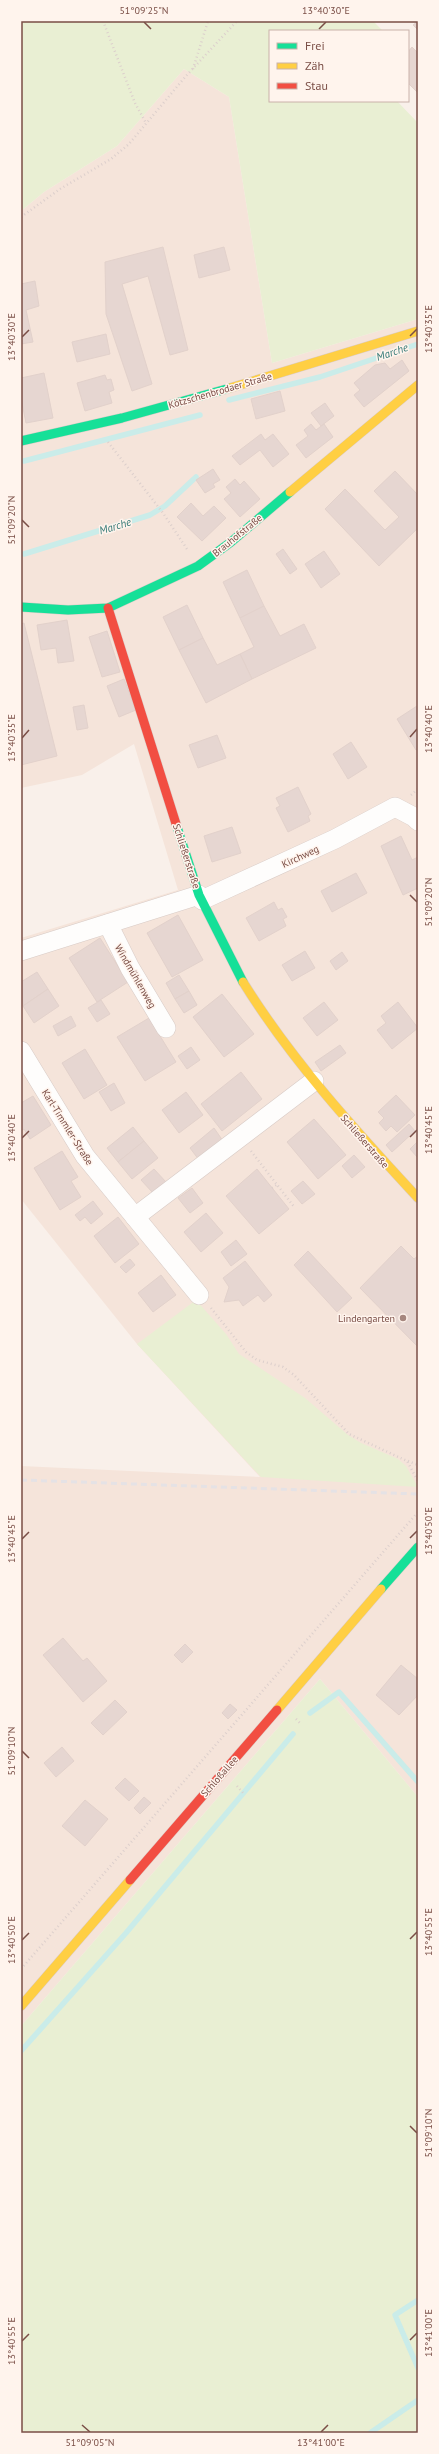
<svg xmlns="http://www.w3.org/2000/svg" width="439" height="2454" font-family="'PT Sans',sans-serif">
<rect width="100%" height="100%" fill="#f9f0ea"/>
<!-- residential -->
<polygon fill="#f5e4da" points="184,69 229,97 272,363 418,319 418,1797 320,1679 21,2026 21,1466 260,1477 137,1344 21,1199 21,938 178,890 134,744 82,775 21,788 21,211 44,192 117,146"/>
<!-- green -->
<g fill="#e9efd3">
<polygon points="21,21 373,21 383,31 270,31 270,101 397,101 418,123 418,319 272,363 229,97 184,69 117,146 44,192 21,211"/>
<polygon points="196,1300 226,1334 239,1354 305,1398 348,1435 361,1443 398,1459 406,1466 418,1487 261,1477 137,1344"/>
<polygon points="320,1679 418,1797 418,2433 21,2433 21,2026"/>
</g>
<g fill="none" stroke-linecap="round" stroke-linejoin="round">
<!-- stream -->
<g stroke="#caece9" stroke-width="5.5">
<polyline points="229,400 320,377 418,344"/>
<polyline points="24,461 200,415"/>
<polyline points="24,554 150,515 165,506 196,477"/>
<polyline points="310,1713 339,1692 418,1782"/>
<polyline points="21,2051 126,1933 293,1734"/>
<polyline points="418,2300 395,2315 418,2368"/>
<polyline points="370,2433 418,2400"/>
</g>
</g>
<!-- building -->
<g fill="#e6d6d1" stroke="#e2d1cb">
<polygon points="418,21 418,30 413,25"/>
<polygon points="412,47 418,53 418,93 408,83 408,52"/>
<polygon points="163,247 188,350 170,355 148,276 122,284 152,384 132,391 106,314 105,262"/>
<polygon points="224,247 230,270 199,278 194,255"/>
<polygon points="35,281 39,306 26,310 33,342 21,344 21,284"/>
<polygon points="106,334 110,354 77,362 72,342"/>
<polygon points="402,360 409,371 364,407 354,395 360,390 354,383 375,365 385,363 390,369"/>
<polygon points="44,373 53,418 26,423 21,398 21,378"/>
<polygon points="105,375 107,380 111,379 114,390 109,392 112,403 85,411 77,383"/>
<polygon points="280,391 285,411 256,419 251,399"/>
<polygon points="325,403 334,416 321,426 311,413"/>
<polygon points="311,424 316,430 324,424 333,437 306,458 296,445 308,436 304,430"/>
<polygon points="261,434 265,440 273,434 289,454 273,467 260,450 240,465 232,456"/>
<polygon points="213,469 220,480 213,484 215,487 205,493 196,480"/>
<polygon points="395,471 418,495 418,528 379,566 325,509 345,489 385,530 399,517 374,491"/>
<polygon points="235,479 240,485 244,481 260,499 240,517 224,499 231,493 226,487"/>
<polygon points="191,503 203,516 214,506 226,518 202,541 177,517"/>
<polygon points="283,549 297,569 290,574 276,554"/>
<polygon points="324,551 340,574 321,588 305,564"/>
<polygon points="247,570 264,606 240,618 223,582"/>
<polygon points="187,605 203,638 179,650 163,617"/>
<polygon points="264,606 280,636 304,624 316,648 252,679 240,654 254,647 240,618"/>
<polygon points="67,620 74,661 58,663 56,648 41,650 37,625"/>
<polygon points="24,623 57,756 21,765 21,624"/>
<polygon points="107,631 120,672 102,677 89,637"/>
<polygon points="203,638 217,665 240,654 252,679 206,703 179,650"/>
<polygon points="124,679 136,710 119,717 107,686"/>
<polygon points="84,705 88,728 77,730 73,707"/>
<polygon points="417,706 418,749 416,750 397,719"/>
<polygon points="217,735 226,758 198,768 189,745"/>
<polygon points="351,742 367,767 348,779 333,754"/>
<polygon points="298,787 311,814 308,816 310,821 288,832 276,808 280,806 276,798"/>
<polygon points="232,827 241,853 212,862 204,836"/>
<polygon points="401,836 412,860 418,857 418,888 403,895 381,846"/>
<polygon points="356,873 367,893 332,912 321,891"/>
<polygon points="274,902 278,910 282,908 287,917 283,919 286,926 259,941 246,918"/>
<polygon points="178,915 203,960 172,977 147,933"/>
<polygon points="100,938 128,982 97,1002 69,958"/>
<polygon points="305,951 315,968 292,981 282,965"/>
<polygon points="342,952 348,961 336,970 330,961"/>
<polygon points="37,972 48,989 23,1006 21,982"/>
<polygon points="179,975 189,991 175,999 166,983"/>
<polygon points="48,989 59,1006 34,1023 23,1006"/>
<polygon points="189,991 197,1005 184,1013 175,999"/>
<polygon points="222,994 254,1034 224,1057 193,1017"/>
<polygon points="101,1000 110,1014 97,1022 88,1008"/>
<polygon points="324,1002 338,1020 317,1036 303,1018"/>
<polygon points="398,1002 418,1028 392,1049 377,1030 386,1023 381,1016"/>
<polygon points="71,1016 76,1026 58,1036 53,1026"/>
<polygon points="149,1018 176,1062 145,1081 117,1037"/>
<polygon points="340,1045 346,1053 321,1071 315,1062"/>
<polygon points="191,1047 200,1060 187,1069 178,1056"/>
<polygon points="85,1049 107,1085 84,1099 62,1063"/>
<polygon points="241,1072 262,1099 222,1131 201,1104"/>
<polygon points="114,1083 125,1103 111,1111 99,1092"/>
<polygon points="186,1092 203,1115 179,1133 162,1110"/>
<polygon points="396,1095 415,1115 397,1132 391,1126 386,1131 379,1123 384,1118 378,1112"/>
<polygon points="33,1096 51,1125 30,1139 24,1129 21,1131 21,1103"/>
<polygon points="314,1119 346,1155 318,1179 287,1142"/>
<polygon points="409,1124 415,1131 392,1152 386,1145"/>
<polygon points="133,1127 144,1141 118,1162 107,1148"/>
<polygon points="214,1128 223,1141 199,1160 190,1148"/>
<polygon points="144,1141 158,1158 132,1179 118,1162"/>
<polygon points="418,1141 418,1158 410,1149"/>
<polygon points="62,1151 78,1177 71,1181 81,1197 60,1210 34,1168"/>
<polygon points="354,1155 365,1167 352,1178 342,1166"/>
<polygon points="154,1169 166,1182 153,1193 141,1180"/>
<polygon points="257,1169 289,1209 259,1234 226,1196"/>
<polygon points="303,1181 315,1194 302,1204 291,1191"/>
<polygon points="192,1188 203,1203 190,1213 178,1198"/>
<polygon points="93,1201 103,1214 91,1224 85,1217 80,1221 75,1215"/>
<polygon points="206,1213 223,1233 201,1252 184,1232"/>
<polygon points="118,1217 139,1244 115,1263 94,1236"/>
<polygon points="236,1240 247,1254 231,1266 221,1252"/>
<polygon points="401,1246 414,1259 418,1256 418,1347 360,1288"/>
<polygon points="308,1251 352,1298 337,1312 294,1265"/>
<polygon points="130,1259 135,1265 126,1273 120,1267"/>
<polygon points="245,1261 272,1295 264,1302 258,1295 243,1306 239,1300 224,1302 229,1287 223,1278"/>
<polygon points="161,1275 176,1295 153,1312 138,1293"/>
<polygon points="63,1638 83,1661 87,1658 107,1681 83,1702 43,1655"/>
<polygon points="185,1644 193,1652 182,1663 174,1655"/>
<polygon points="401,1665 418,1679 418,1695 399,1715 376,1695"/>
<polygon points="115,1700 127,1712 103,1735 91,1723"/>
<polygon points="230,1704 237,1710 228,1719 222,1713"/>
<polygon points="62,1747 74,1761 56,1777 44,1763"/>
<polygon points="125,1778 139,1791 129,1801 115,1788"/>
<polygon points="144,1797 151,1803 140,1814 134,1808"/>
<polygon points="85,1800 108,1819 85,1846 62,1826"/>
</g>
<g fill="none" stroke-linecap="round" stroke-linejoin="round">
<defs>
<g id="street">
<polyline points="202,900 335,839 395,807 414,817 418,821"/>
<polyline points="108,924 130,968 166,1028"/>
<polyline points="21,951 199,895"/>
<polyline points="21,1051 85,1156 199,1295"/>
<polyline points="135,1217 314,1081"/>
</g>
<g id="fast">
<polyline points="21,441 122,418 230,388"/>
<polyline points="21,607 68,610 108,608 198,566 231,542 290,492"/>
<polyline points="177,827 199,895 243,982"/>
<polyline points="381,1589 418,1547"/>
</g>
<g id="slow">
<polyline points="230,388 418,331"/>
<polyline points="290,492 418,385"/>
<path d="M243,982c49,79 112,148 175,216"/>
<polyline points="277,1710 381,1589"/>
<polyline points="21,2006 130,1880"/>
</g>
<g id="jam">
<polyline points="108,608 177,827"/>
<polyline points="130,1880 277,1710"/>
</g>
</defs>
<!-- street casing -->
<use href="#street" stroke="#d8cbc6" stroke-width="20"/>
<!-- fast casing -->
<use href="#fast" stroke="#daccc8" stroke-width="10"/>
<!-- slow casing -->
<use href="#slow" stroke="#daccc8" stroke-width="10"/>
<!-- jam casing -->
<use href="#jam" stroke="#daccc8" stroke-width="10"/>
<!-- path -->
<g stroke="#dccfcc" stroke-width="2.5" stroke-dasharray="1 3" stroke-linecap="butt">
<polyline points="103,21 135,103 146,123"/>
<polyline points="193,69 208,21"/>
<polyline points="21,217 60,189 111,159 129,144 186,76 237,21"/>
<polyline points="108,442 163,513 187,549"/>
<polyline points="411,795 418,789"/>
<polyline points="251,1151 295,1208"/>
<polyline points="272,1188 278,1184"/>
<polyline points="211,1308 246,1352 257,1360 283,1367 294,1375 349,1434 407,1461 418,1481"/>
<polyline points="408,1461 418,1465"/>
<polyline points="296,1719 301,1724"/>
<polyline points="237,1786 244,1794"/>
<polyline points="21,1969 418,1512"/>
</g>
<!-- street -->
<use href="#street" stroke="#fefdfc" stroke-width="19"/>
<!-- fast -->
<use href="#fast" stroke="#16e098" stroke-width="9"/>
<!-- slow -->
<use href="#slow" stroke="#ffcf43" stroke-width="9"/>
<!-- jam -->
<use href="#jam" stroke="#f24e42" stroke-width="9"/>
<!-- rail -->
<polyline stroke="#e5e2e5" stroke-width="3" stroke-dasharray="6 4" stroke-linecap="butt" points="21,1480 418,1494"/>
</g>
<!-- ticks -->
<path fill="none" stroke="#7a4e46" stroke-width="1.5" d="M144,22l7,7M319,29l7,-7M410,336l7,-7M22,337l7,-7M22,520l7,7M410,737l7,-8M22,738l7,-8M410,895l7,7M410,1137l7,-7M22,1138l7,-7M410,1538l7,-7M22,1539l7,-7M22,1751l7,7M410,1939l7,-7M22,1940l7,-7M410,2126l7,7M410,2340l7,-7M22,2341l7,-7M82,2425l8,7M321,2432l7,-7"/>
<!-- markers -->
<circle fill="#a6877f" stroke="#fff4ed" stroke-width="1.5" cx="403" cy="1318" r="4"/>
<g text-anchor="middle" stroke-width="3" stroke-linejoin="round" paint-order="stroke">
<!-- street labels -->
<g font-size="10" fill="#7a4e46" stroke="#fff4ed">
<text transform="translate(220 390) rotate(-16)" y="4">Kötzschenbrodaer Straße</text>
<text transform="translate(237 535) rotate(-39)" y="4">Brauhofstraße</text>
<text transform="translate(187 856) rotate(72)" y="4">Schließerstraße</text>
<text transform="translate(300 856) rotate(-25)" y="4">Kirchweg</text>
<text transform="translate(136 976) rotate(60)" y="4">Windmühlenweg</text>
<text transform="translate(68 1127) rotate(58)" y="4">Karl-Timmler-Straße</text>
<text transform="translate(365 1141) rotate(49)" y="4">Schließerstraße</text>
<text transform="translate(219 1776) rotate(-49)" y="4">Schloßallee</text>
</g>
<!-- poi labels -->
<g font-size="10" fill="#7a4e46" stroke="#fff4ed" text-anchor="end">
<text x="395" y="1322">Lindengarten</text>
</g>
<!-- water labels -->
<g font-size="11" font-style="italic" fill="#357a77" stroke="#fff4ed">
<text transform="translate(392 352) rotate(-19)" y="4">Marche</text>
<text transform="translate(115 526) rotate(-17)" y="4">Marche</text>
</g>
</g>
<!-- border -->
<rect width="439" height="2454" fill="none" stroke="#fff4ed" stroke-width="44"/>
<!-- legend -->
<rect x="269" y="30" width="140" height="72" fill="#fff4ed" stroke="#cab2aa"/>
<rect x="277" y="43" width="20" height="6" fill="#16e098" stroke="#cab2aa"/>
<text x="305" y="50" font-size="12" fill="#7a4e46">Frei</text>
<rect x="277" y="63" width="20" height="6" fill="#ffcf43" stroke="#cab2aa"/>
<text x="305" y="70" font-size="12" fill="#7a4e46">Zäh</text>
<rect x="277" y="83" width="20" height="6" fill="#f24e42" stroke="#cab2aa"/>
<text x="305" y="90" font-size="12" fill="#7a4e46">Stau</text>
<rect x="22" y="22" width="395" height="2410" fill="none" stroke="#7a4e46" stroke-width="1.5"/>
<g font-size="10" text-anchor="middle" fill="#7a4e46">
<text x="144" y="14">51°09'25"N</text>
<text x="326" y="14">13°40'30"E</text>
<text transform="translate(428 329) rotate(-90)" y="4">13°40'35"E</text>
<text transform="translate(11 337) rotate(-90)" y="4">13°40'30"E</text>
<text transform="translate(11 520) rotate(-90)" y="4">51°09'20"N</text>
<text transform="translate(428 729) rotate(-90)" y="4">13°40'40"E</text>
<text transform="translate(11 738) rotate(-90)" y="4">13°40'35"E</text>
<text transform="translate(428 902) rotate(-90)" y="4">51°09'20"N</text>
<text transform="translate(428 1130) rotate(-90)" y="4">13°40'45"E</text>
<text transform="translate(11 1138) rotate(-90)" y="4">13°40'40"E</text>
<text transform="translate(428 1531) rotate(-90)" y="4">13°40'50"E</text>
<text transform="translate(11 1539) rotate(-90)" y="4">13°40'45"E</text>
<text transform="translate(11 1751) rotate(-90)" y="4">51°09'10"N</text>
<text transform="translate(428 1932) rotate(-90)" y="4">13°40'55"E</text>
<text transform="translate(11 1940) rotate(-90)" y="4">13°40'50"E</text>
<text transform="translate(428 2133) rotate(-90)" y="4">51°09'10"N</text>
<text transform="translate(428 2333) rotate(-90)" y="4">13°41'00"E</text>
<text transform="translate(11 2341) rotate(-90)" y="4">13°40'55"E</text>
<text x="90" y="2446">51°09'05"N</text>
<text x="321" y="2446">13°41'00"E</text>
</g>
</svg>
